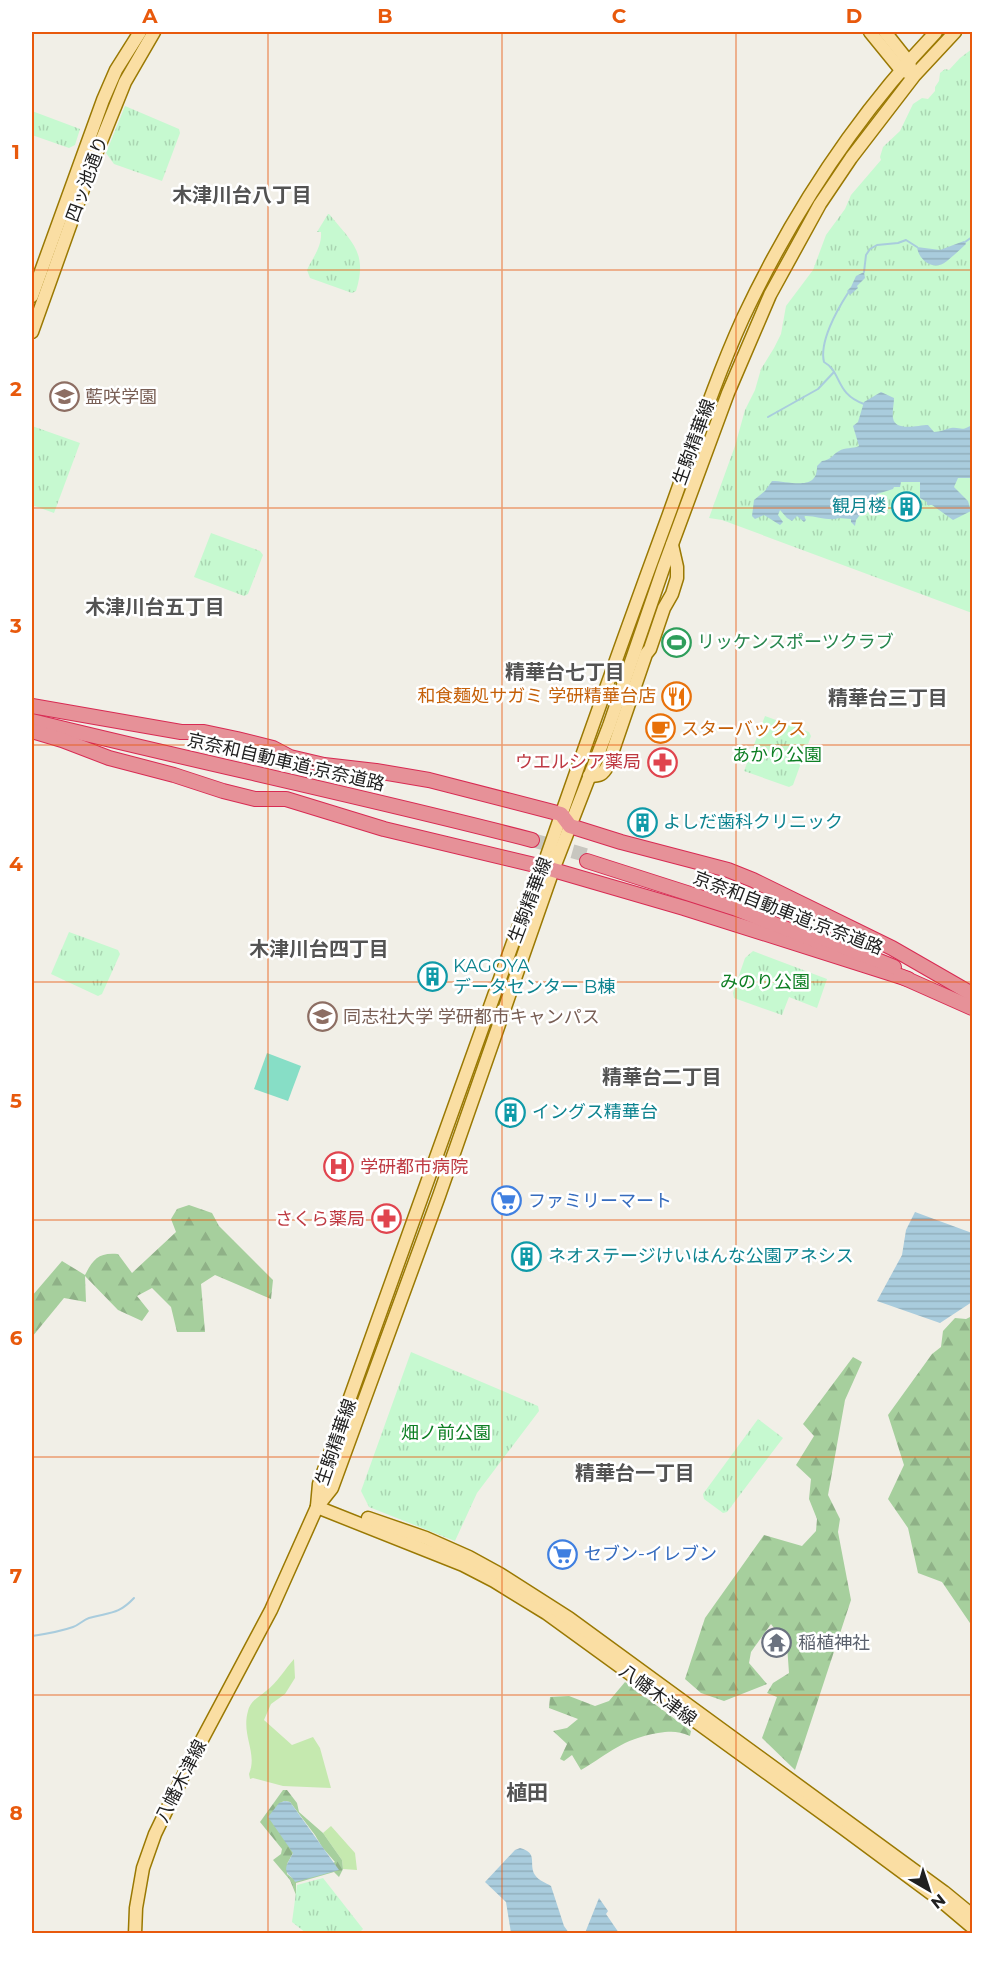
<svg xmlns="http://www.w3.org/2000/svg" width="1004" height="1965" font-family="Montserrat,'Noto Sans JP',sans-serif">
<defs>
<pattern id="forest-firs" width="22" height="20" patternUnits="userSpaceOnUse" patternTransform="scale(1.5)"><rect width="22" height="20" fill="#a6cf9d"/><path d="M5 1l3.5 6h-7zM16 11l3.5 6h-7z" fill="#8fb187"/></pattern>
<pattern id="park-tufts" width="24" height="20" patternUnits="userSpaceOnUse" patternTransform="scale(1.5)"><rect width="24" height="20" fill="#c6f9d0"/><path d="M3 7l-1-3M5 7V3M7 7l1-3M15 17l-1-3M17 17v-4M19 17l1-3" fill="none" stroke="#aad5b2"/></pattern>
<pattern id="water-rules" width="6" height="5" patternUnits="userSpaceOnUse" patternTransform="scale(1.5)"><rect width="6" height="5" fill="#a9ccdd"/><path d="M0 2.5h6" fill="none" stroke="#91afbd"/></pattern>
</defs>
<rect width="100%" height="100%" fill="#f1efe7"/>
<!-- grass -->
<g fill="#c5e9af">
<path d="M294,1659l1,19 -10,16 -14,10 -7,16 28,25 21,-8 7,11 11,40 -48,-2 -30,-8 -3,1 -1,-5c9,-21 -8,-39 -1,-63 3,-11 10,-13 18,-20 11,-8 19,-22 28,-32z"/>
<polygon points="331,1826 355,1853 357,1870 343,1869 342,1860 323,1833"/>
</g>
<!-- forest -->
<g fill="url(#forest-firs)" fill-rule="evenodd">
<path d="M189,1205l23,8 7,13 54,54 -2,19 -56,-24 -14,9 4,48h-28l-6,-25 -19,-19 -15,8 12,15 -7,10 -24,-11 -33,-34 1,26 -22,-4 -32,39v-41l30,-35 23,14c8,-16 14,-23 33,-21l14,19 44,-41 -5,-13 6,-10z"/>
<polygon points="972,1316 972,1626 942,1582 918,1573 908,1528 888,1499 904,1465 888,1415 932,1354 941,1347 943,1331 955,1318 966,1319"/>
<polygon points="853,1357 862,1362 845,1400 828,1495 840,1519 838,1532 851,1600 795,1770 762,1738 777,1697 767,1693 773,1683 789,1673 787,1645 771,1624 751,1652 749,1663 767,1684 724,1701 701,1693 685,1679 705,1618 764,1535 802,1546 816,1531 817,1519 809,1499 811,1479 796,1465 814,1436 803,1424"/>
<path d="M625,1682l66,49 -1,5c-12,-5 -19,-5 -32,-3 -38,7 -46,19 -77,37l-9,-15 -8,6 -4,-2 7,-15 -14,-13 14,-3 11,-9 -29,-11 1,-11 19,-1 26,10 14,-5z"/>
<path d="M283,1790h4l10,13 2,9 24,21 19,27 1,9 -4,8 -5,-5 -38,11v12l-6,-15 -17,-20 8,-6 1,-5 -22,-27zM285,1801l5,1 3,4 22,29 7,12 13,15 -40,18 -8,-6v-10l6,-11 -11,-51z"/>
</g>
<!-- park -->
<g fill="url(#park-tufts)">
<polygon points="972,49 972,613 722,520 709,518 735,446 745,410 755,390 761,369 774,348 781,334 786,306 813,270 826,235 845,209 851,195 881,160 880,157 883,147 900,131 913,104 922,98 928,99 935,91 935,87 939,81 940,73 945,69 949,70 960,58"/>
<polygon points="125,106 179,129 180,133 162,181 114,164 106,153"/>
<polygon points="32,111 80,129 75,145 69,148 32,135"/>
<path d="M328,214h1c23,28 39,39 27,77l-4,2 -42,-15 -3,-8c6,-13 15,-23 14,-38h-4z"/>
<polygon points="32,426 80,443 54,513 32,505"/>
<polygon points="211,533 260,551 263,555 248,594 244,596 194,577"/>
<polygon points="765,716 809,732 811,736 793,785 789,787 744,771"/>
<polygon points="69,932 118,950 120,954 102,994 98,996 51,974"/>
<polygon points="753,951 827,979 817,1008 789,997 782,1015 734,998 733,993 745,958"/>
<polygon points="411,1352 538,1406 539,1411 477,1493 455,1541 369,1507 361,1491"/>
<polygon points="758,1419 783,1438 727,1512 723,1513 704,1499 703,1494"/>
<polygon points="323,1878 363,1929 360,1932 306,1933 292,1922 297,1885"/>
</g>
<!-- pitch -->
<polygon fill="#87dec6" points="267,1053 301,1066 288,1101 254,1089"/>
<!-- water -->
<g fill="url(#water-rules)">
<path d="M964,241l2,3c-6,6 -13,12 -19,17 -13,11 -28,0 -30,-14l23,3z"/>
<polygon points="864,272 865,278 857,286 858,288 850,295 847,291 851,287 856,276"/>
<path d="M881,392l13,6c0,6 -2,14 -1,20 2,14 25,7 35,7l6,7c7,0 11,-3 17,-4 11,-1 9,4 21,-3v53h-14l-4,9 14,14 3,10 -18,9 -21,-15h-5v-3l-7,-4v-16h-19l-1,5h-6l-1,2 -16,5 -2,5 1,3 -4,4 -8,-5 -1,10 -7,9 -1,6 -4,-4v-3l-12,-1c-11,4 -23,-3 -35,-2l2,4 -2,2 -7,-6 -5,5 -5,-3 -7,-8 -2,5 5,7 -3,3 -16,-10 -9,4 -3,-3 2,-16 11,-9 7,-10c17,0 46,11 45,-15l5,-5c9,-1 10,-6 17,-10 6,-4 14,-2 20,-5l-6,-20 5,-4 6,-20z"/>
<polygon points="915,1212 972,1233 972,1302 940,1323 877,1301 902,1255 906,1230"/>
<path d="M285,1801l5,1 3,4 46,64 -44,12c-1,-3 -4,-5 -6,-7 -7,-7 1,-15 4,-22l-25,-36 11,-14z"/>
<path d="M520,1848c19,5 8,16 15,27 3,5 11,8 16,11l13,40 5,7h-58l-5,-31 -21,-20 30,-32z"/>
<polygon points="599,1898 608,1911 606,1914 619,1933 585,1933"/>
</g>
<g fill="none" stroke-linecap="round" stroke-linejoin="round">
<!-- stream -->
<g stroke="#a9ccdd" stroke-width="2">
<polyline points="965,242 972,237"/>
<polyline points="864,272 866,255 870,249 877,245 898,243 906,240 917,247"/>
<path d="M848,293c-11,17 -29,49 -24,69 18,10 11,32 40,42"/>
<polyline points="768,417 818,389 834,372"/>
<path d="M32,1636c13,-2 27,-4 41,-9 6,-2 10,-7 16,-9 21,-6 29,-3 45,-20"/>
</g>
<!-- highway-tunnel -->
<polyline stroke="#c7c6bf" stroke-width="14" stroke-dasharray="14 7" stroke-linecap="butt" points="532,840 589,856"/>
<defs>
<g id="major">
<polyline points="870,32 901,70 907,72"/>
<polyline points="885,32 908,61 910,66"/>
<polyline points="32,296 103,100 116,70 140,32"/>
<polyline points="32,332 92,164 125,82 154,32"/>
<path d="M589,776c11,0 14,-1 19,-11l38,-111 4,-5 14,-41 8,-14 5,-16v-11l-5,-22"/>
<path d="M317,1506l2,-22 211,-589 13,-28c41,-118 83,-236 126,-353 24,-66 45,-132 74,-196 49,-104 114,-203 193,-286"/>
<polyline points="317,1507 463,1565 494,1581 546,1613 844,1829 940,1900 972,1927"/>
<polyline points="368,1518 426,1538 469,1557 500,1574 569,1618 944,1892 972,1915"/>
<polyline points="135,1934 136,1908 143,1868 155,1834 188,1766 271,1610 317,1507 332,1488 439,1196 553,870 609,726 664,566 728,393 770,295 820,204 851,158 914,76 955,32"/>
</g>
<g id="highway">
<polyline points="32,706 181,732 204,732 237,739 273,748 290,757 324,765 376,771 429,780 561,814 570,826 621,842 728,870 753,880 892,948 972,994"/>
<path d="M32,721c166,41 334,76 500,119"/>
<polyline points="32,731 62,740 109,758 174,775 223,791 255,799 286,799 384,829 543,867 684,908 908,979"/>
<polyline points="587,861 734,908 825,944"/>
<polyline points="818,936 894,967"/>
<polyline points="900,976 972,1008"/>
</g>
</defs>
<!-- major casing -->
<use href="#major" stroke="#9a7903" stroke-width="15"/>
<!-- highway casing -->
<use href="#highway" stroke="#d82b53" stroke-width="16"/>
<!-- major -->
<use href="#major" stroke="#fadea3" stroke-width="12"/>
<!-- highway -->
<use href="#highway" stroke="#e69198" stroke-width="14"/>
</g>
<!-- grid -->
<path fill="none" stroke="#e8590c" stroke-width="1.5" stroke-opacity="0.55" d="M268,32v1902M502,32v1902M736,32v1902M32,270h940M32,508h940M32,745h940M32,982h940M32,1220h940M32,1457h940M32,1695h940"/>
<!-- icons -->
<defs>
<symbol id="school-ring" viewBox="-11 -11 22 22"><circle r="9.5" fill="#fff" stroke="#8d6e63" stroke-width="1.5"/><path d="M0-5L7-2L0 1L-7-2ZM-4 1L0 2.5L4 1V4Q0 6-4 4Z" fill="#8d6e63"/></symbol>
<symbol id="building-ring" viewBox="-11 -11 22 22"><circle r="9.5" fill="#fff" stroke="#0f9aa8" stroke-width="1.5"/><path d="M-4-6H4V6H1V3H-1V6H-4ZM-2.5-4.3h1.7v1.8h-1.7ZM.8-4.3h1.7v1.8H.8ZM-2.5-1h1.7V.8h-1.7ZM.8-1h1.7V.8H.8Z" fill="#0f9aa8"/></symbol>
<symbol id="stadium-ring" viewBox="-11 -11 22 22"><circle r="9.5" fill="#fff" stroke="#2e9e5b" stroke-width="1.5"/><path d="M0-5a6.5 5 0 1 0 0 10a6.5 5 0 1 0 0-10ZM-3.5-1.8h7v3.6h-7Z" fill="#2e9e5b"/></symbol>
<symbol id="restaurant-ring" viewBox="-11 -11 22 22"><circle r="9.5" fill="#fff" stroke="#e8710a" stroke-width="1.5"/><path d="M-5-6h1v4h1v-4h1v4h1v-4h1v5L-1.5 .5V6h-2V.5L-5-1ZM5-6V6H3V1.5H1.5Q1.5-4 5-6Z" fill="#e8710a"/></symbol>
<symbol id="cafe-ring" viewBox="-11 -11 22 22"><circle r="9.5" fill="#fff" stroke="#e8710a" stroke-width="1.5"/><path d="M-5.5-4.5H6V0H3Q3 3.5 0 3.5H-2.5Q-5.5 3.5-5.5 0ZM3-3.2v2h1.7v-2ZM-6 4.5H4V6H-6Z" fill="#e8710a"/></symbol>
<symbol id="pharmacy-ring" viewBox="-11 -11 22 22"><circle r="9.5" fill="#fff" stroke="#e0444e" stroke-width="1.5"/><path d="M-2-6h4v4h4v4h-4v4h-4v-4h-4v-4h4Z" fill="#e0444e"/></symbol>
<symbol id="university-ring" viewBox="-11 -11 22 22"><circle r="9.5" fill="#fff" stroke="#8d6e63" stroke-width="1.5"/><path d="M0-5L7-2L0 1L-7-2ZM-4 1L0 2.5L4 1V4Q0 6-4 4Z" fill="#8d6e63"/></symbol>
<symbol id="hospital-ring" viewBox="-11 -11 22 22"><circle r="9.5" fill="#fff" stroke="#e0444e" stroke-width="1.5"/><path d="M-5-5h3v3.5h4V-5h3V5h-3V1.5h-4V5h-3Z" fill="#e0444e"/></symbol>
<symbol id="supermarket-ring" viewBox="-11 -11 22 22"><circle r="9.5" fill="#fff" stroke="#3f7fe0" stroke-width="1.5"/><path d="M-6-5.5h2.5l.6 2H6L4.5 2H-2.5L-4.4-4H-6ZM-1.5 3.2a1.3 1.3 0 1 0 .1 0ZM3 3.2a1.3 1.3 0 1 0 .1 0Z" fill="#3f7fe0"/></symbol>
<symbol id="temple-ring" viewBox="-11 -11 22 22"><circle r="9.5" fill="#fff" stroke="#6b7280" stroke-width="1.5"/><path d="M0-6L5-2H3V0L6.5 2.5H4V6H1.5V3h-3V6H-4V2.5H-6.5L-3 0V-2H-5Z" fill="#6b7280"/></symbol>
</defs>
<g fill-rule="evenodd">
<use href="#school-ring" x="48" y="380" width="33" height="33"/>
<use href="#building-ring" x="890" y="490" width="33" height="33"/>
<use href="#stadium-ring" x="660" y="626" width="33" height="33"/>
<use href="#restaurant-ring" x="660" y="680" width="33" height="33"/>
<use href="#cafe-ring" x="644" y="712" width="33" height="33"/>
<use href="#pharmacy-ring" x="646" y="746" width="33" height="33"/>
<use href="#building-ring" x="626" y="806" width="33" height="33"/>
<use href="#building-ring" x="416" y="960" width="33" height="33"/>
<use href="#university-ring" x="306" y="1000" width="33" height="33"/>
<use href="#building-ring" x="494" y="1096" width="33" height="33"/>
<use href="#hospital-ring" x="322" y="1150" width="33" height="33"/>
<use href="#supermarket-ring" x="490" y="1184" width="33" height="33"/>
<use href="#pharmacy-ring" x="370" y="1202" width="33" height="33"/>
<use href="#building-ring" x="510" y="1240" width="33" height="33"/>
<use href="#supermarket-ring" x="546" y="1538" width="33" height="33"/>
<use href="#temple-ring" x="760" y="1626" width="33" height="33"/>
</g>
<g text-anchor="middle" stroke-width="5" stroke-linejoin="round" paint-order="stroke">
<!-- street labels -->
<g font-size="18" fill="#202020" stroke="#fff">
<text transform="translate(87 179) rotate(-70)" y="6">四ッ池通り</text>
<text transform="translate(694 442) rotate(-70)" y="6">生駒精華線</text>
<text transform="translate(286 762) rotate(13)" y="6">京奈和自動車道;京奈道路</text>
<text transform="translate(530 900) rotate(-69)" y="6">生駒精華線</text>
<text transform="translate(788 913) rotate(21)" y="6">京奈和自動車道;京奈道路</text>
<text transform="translate(336 1442) rotate(-71)" y="6">生駒精華線</text>
<text transform="translate(658 1695) rotate(36)" y="6">八幡木津線</text>
<text transform="translate(181 1781) rotate(-63)" y="6">八幡木津線</text>
</g>
<!-- education labels -->
<g font-size="18" fill="#785e54" stroke="#fff" text-anchor="start">
<text x="85" y="403">藍咲学園</text>
<text x="343" y="1023">同志社大学 学研都市キャンパス</text>
</g>
<!-- culture labels -->
<g font-size="18" fill="#0d838f" stroke="#fff" text-anchor="start">
<text x="886" y="512" text-anchor="end">観月楼</text>
<text x="663" y="828">よしだ歯科クリニック</text>
<text x="453" y="972">KAGOYA<tspan x="453" dy="21">データセンター B棟</tspan></text>
<text x="532" y="1118">イングス精華台</text>
<text x="548" y="1262">ネオステージけいはんな公園アネシス</text>
</g>
<!-- leisure labels -->
<g font-size="18" fill="#27864d" stroke="#fff" text-anchor="start">
<text x="697" y="648">リッケンスポーツクラブ</text>
</g>
<!-- food labels -->
<g font-size="18" fill="#c56008" stroke="#fff" text-anchor="end">
<text x="656" y="702">和食麺処サガミ 学研精華台店</text>
<text x="681" y="735" text-anchor="start">スターバックス</text>
</g>
<!-- park labels -->
<g font-size="18" fill="#0e7f24" stroke="#fff">
<text x="777" y="761">あかり公園</text>
<text x="765" y="988">みのり公園</text>
<text x="446" y="1439">畑ノ前公園</text>
</g>
<!-- health labels -->
<g font-size="18" fill="#be3a42" stroke="#fff" text-anchor="end">
<text x="641" y="768">ウエルシア薬局</text>
<text x="360" y="1173" text-anchor="start">学研都市病院</text>
<text x="365" y="1225">さくら薬局</text>
</g>
<!-- shop labels -->
<g font-size="18" fill="#366cbe" stroke="#fff" text-anchor="start">
<text x="528" y="1207">ファミリーマート</text>
<text x="584" y="1560">セブン-イレブン</text>
</g>
<!-- worship labels -->
<g font-size="18" fill="#5b616d" stroke="#fff" text-anchor="start">
<text x="798" y="1649">稲植神社</text>
</g>
<!-- neighbourhood labels -->
<g font-size="20" font-weight="bold" fill="#535353" stroke="#fff">
<text x="242" y="202">木津川台八丁目</text>
<text x="155" y="614">木津川台五丁目</text>
<text x="565" y="679">精華台七丁目</text>
<text x="888" y="705">精華台三丁目</text>
<text x="319" y="956">木津川台四丁目</text>
<text x="662" y="1084">精華台二丁目</text>
<text x="635" y="1480">精華台一丁目</text>
</g>
<!-- quarter labels -->
<g font-size="21" font-weight="bold" fill="#535353" stroke="#fff">
<text x="527" y="1800">植田</text>
</g>
</g>
<!-- border -->
<rect width="1004" height="1965" fill="none" stroke="#ffffff" stroke-width="66"/>
<!-- north arrow -->
<g transform="translate(929 1890) rotate(141)" stroke="#ffffff" stroke-width="4.5" paint-order="stroke">
<path d="M0-4.5L10 22L0 15L-10 22Z" fill="#202020"/>
<text y="-9" font-size="16" font-weight="bold" text-anchor="middle" fill="#202020">N</text>
</g>
<rect x="33" y="33" width="938" height="1899" fill="none" stroke="#e8590c" stroke-width="2"/>
<g font-size="20" text-anchor="middle" font-weight="bold" fill="#e8590c">
<text x="150" y="23">A</text>
<text x="385" y="23">B</text>
<text x="619" y="23">C</text>
<text x="854" y="23">D</text>
<text x="16" y="159">1</text>
<text x="16" y="396">2</text>
<text x="16" y="633">3</text>
<text x="16" y="871">4</text>
<text x="16" y="1108">5</text>
<text x="16" y="1345">6</text>
<text x="16" y="1583">7</text>
<text x="16" y="1820">8</text>
</g>
</svg>
